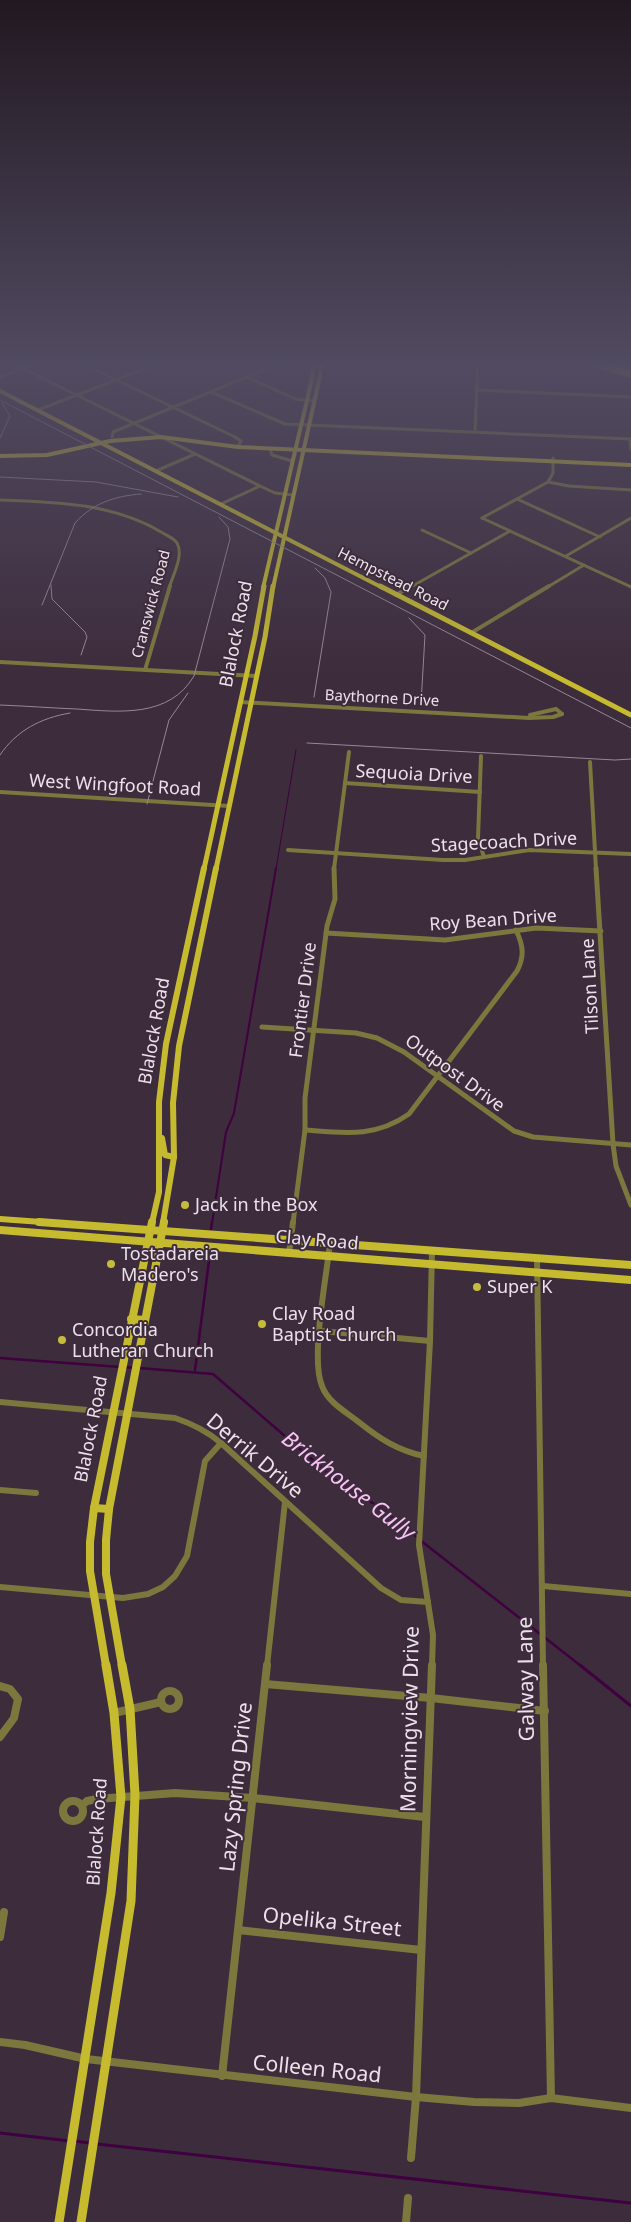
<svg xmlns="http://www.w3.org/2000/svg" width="631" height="2222" font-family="'Noto Sans',sans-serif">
<rect width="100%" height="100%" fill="#3d2c3c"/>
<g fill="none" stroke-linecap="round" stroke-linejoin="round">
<!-- stream-far3 -->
<polyline stroke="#3f013f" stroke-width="1" points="276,869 296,750"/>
<!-- stream-far2 -->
<polyline stroke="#3f013f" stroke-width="2" points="212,1223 226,1132 234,1113 276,868"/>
<!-- stream-far1 -->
<g stroke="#3f013f" stroke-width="2.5">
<polyline points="211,1229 212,1222"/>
<polyline points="0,1358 120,1367"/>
<polyline points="124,1367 135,1368"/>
<polyline points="139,1368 213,1374 337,1481 379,1507 417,1537"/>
<polyline points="195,1370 210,1253"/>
<polyline points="420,1540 540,1634"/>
<polyline points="544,1637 581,1666"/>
</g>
<!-- stream -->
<g stroke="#3f013f" stroke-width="3">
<polyline points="580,1665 631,1706"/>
<polyline points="0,2133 70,2141"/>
<polyline points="74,2141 90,2143"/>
<polyline points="97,2144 631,2203"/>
</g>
<!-- minor-far4 -->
<g stroke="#7c773d" stroke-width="3">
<polyline points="10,362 260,486 275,493 293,495"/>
<polyline points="79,362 235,437 241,441 238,447"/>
<polyline points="145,362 152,366"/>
<polyline points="0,377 41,362"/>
<polyline points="247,377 295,399 314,401"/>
<polyline points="476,390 631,397"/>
<polyline points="211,392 285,424 631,439"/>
<polyline points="38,410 152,366"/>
<polyline points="475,432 478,362"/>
<polyline points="112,437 113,432 283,362"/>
<polyline points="630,439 631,449"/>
<polyline points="270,449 272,455 292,461"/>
<polyline points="156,471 195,454"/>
<polyline points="548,482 569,486 631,490"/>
<polyline points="517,499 600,537"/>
<path d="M0,500c55,2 113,3 161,32 5,3 13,6 16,11 7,12 -4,32 -8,45"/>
<polyline points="221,504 260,486"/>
<polyline points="482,518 631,587"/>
<polyline points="482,518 548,482 553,473 553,458"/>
<polyline points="422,530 471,553"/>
<polyline points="566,556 631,518"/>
<polyline points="409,588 510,531"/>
<polyline points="546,588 584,565"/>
</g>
<!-- minor-far3 -->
<g stroke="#7c773d" stroke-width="4">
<polyline points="396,595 411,586"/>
<polyline points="471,633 549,586"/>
<polyline points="0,662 256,676"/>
<polyline points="145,670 170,586"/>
<polyline points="240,702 529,718 553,717 562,714"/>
<polyline points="530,715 556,709 562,714"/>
<polyline points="481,756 478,838 484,857"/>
<polyline points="590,762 596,869"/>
<polyline points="345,783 480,792"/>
<polyline points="0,792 229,806"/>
<polyline points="288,850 443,860 465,860 529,850 631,854"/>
<polyline points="334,869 349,752"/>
</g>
<!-- minor-far2 -->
<g stroke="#7c773d" stroke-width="5">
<polyline points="596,868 613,1144 616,1166 631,1205"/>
<polyline points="326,933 445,940 536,928 601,931"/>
<polyline points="262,1027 356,1033 377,1038 404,1052 514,1131 533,1137 631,1145"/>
<path d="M305,1130c39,3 70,8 104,-16l108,-143c8,-15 6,-26 -1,-41"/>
<polyline points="293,1223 305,1130 305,1098 327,926 335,899 334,868"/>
</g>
<!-- minor-far1 -->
<g stroke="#7c773d" stroke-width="6">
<path d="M330,1242c-3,34 -20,115 -8,144 6,17 26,27 38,37 20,16 39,28 64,33"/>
<polyline points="289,1253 293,1222"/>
<polyline points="537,1258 543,1666"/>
<polyline points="321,1331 430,1341"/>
<path d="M0,1402l175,16c18,6 32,13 46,25l160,145 20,12 27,2"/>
<polyline points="0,1490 36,1493"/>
<polyline points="543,1586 631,1594"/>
<polyline points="0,1587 123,1598 148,1594 163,1587 175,1576 187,1556 205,1461 221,1443"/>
<polyline points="267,1666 285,1502"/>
<polyline points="432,1666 433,1635 419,1545 430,1341 432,1251"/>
</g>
<!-- minor -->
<g stroke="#7c773d" stroke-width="8">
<polyline points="543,1665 551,2098"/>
<polyline points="265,1684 431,1698 545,1711"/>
<polyline points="0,1686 10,1689 18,1699 14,1718 0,1737"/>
<circle cx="170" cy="1700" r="9"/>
<polyline points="114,1713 161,1702"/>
<circle cx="73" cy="1811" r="10"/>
<polyline points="82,1805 87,1801 97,1799 175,1793 253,1798 425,1817"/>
<polyline points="238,1930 421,1950"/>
<polyline points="0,1937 4,1912"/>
<polyline points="0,2042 25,2045 86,2059 416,2097 474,2102 519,2103 551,2098 631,2108"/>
<polyline points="222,2076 267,1665"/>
<polyline points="411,2158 416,2097 432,1665"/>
<polyline points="406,2222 408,2198"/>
</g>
<!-- major-far4 -->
<g stroke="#c6bb2f" stroke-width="4">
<polyline points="586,362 631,376"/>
<polyline points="0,391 383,588"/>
<polyline points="0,456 47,455 110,441 161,437 238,447 631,465"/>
<polyline points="263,588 311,383 314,362"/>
<polyline points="273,588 320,376 321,362"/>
</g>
<!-- major-far3 -->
<g stroke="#c6bb2f" stroke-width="5">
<polyline points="380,586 631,715"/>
<polyline points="204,869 255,636 264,586"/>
<polyline points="216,869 265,637 273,586"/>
</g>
<!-- major-far2 -->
<g stroke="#c6bb2f" stroke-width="6">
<polyline points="162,1138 165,1155 174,1157"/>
<polyline points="0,1219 56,1223"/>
<polyline points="152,1223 159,1192 159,1102 166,1044 204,868"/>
<polyline points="163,1223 174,1157 173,1103 179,1046 216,868"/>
</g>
<!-- major-far1 -->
<g stroke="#c6bb2f" stroke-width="8">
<polyline points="39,1222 631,1265"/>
<polyline points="0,1230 631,1280"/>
<polyline points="131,1319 145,1320"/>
<polyline points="94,1508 109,1509"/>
<polyline points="106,1666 90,1571 90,1542 94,1508 152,1222"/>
<polyline points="122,1666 106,1574 106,1540 109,1509 164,1222"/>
</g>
<!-- major -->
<g stroke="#c6bb2f" stroke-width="9">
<polyline points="59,2222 111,1893 121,1797 114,1713 106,1665"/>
<polyline points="81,2222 131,1901 135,1795 130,1709 122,1665"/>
</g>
<!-- highway -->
<g stroke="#e3d51b" stroke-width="4.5">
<polyline points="600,362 631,372"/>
<polyline points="622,362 631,365"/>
</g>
<!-- rail -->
<g stroke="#968895" stroke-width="1">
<polyline points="0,400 631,728"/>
<polyline points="0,438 10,416 2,403"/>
<polyline points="0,477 96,482 178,497"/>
<polyline points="51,585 52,599 85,632 87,637 81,655"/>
<path d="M42,605l33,-82c18,-20 40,-27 66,-29"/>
<polyline points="409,618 425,635 421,704"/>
<polyline points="314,697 331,592 325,578 315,568"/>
<path d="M0,705c26,1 51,3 77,4 42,3 92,9 117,-33l36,-137 -2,-12 -9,-10"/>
<polyline points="307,743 615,760 631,759"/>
<path d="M0,755c17,-25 41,-37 70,-42"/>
<polyline points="147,804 169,720 188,693"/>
</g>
</g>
<!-- sky -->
<linearGradient id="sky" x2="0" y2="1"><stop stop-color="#221821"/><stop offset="0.54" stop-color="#514b61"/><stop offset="1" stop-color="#514b61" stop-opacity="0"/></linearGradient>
<rect width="631" height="673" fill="url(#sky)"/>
<!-- markers -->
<g fill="#c6bc3c" stroke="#3d2c3c" stroke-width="2">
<circle cx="185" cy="1205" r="5"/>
<circle cx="111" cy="1264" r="5"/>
<circle cx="477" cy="1287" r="5"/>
<circle cx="262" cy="1324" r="5"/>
<circle cx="62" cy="1340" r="5"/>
</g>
<g text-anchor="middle" stroke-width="4" stroke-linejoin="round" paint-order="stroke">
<!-- far-street labels -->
<g font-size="15" fill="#ece0eb" stroke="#3d2c3c">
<text transform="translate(393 579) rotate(27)" y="5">Hempstead Road</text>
<text transform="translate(151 604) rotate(-75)" y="5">Cranswick Road</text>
<text transform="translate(382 698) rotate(3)" y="5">Baythorne Drive</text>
</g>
<!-- street labels -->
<g font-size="18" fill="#ece0eb" stroke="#3d2c3c">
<text transform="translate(236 634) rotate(-79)" y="6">Blalock Road</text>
<text transform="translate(414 774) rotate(3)" y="6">Sequoia Drive</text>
<text transform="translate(115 785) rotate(3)" y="6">West Wingfoot Road</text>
<text transform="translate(504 842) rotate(-3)" y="6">Stagecoach Drive</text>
<text transform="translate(493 920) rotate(-4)" y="6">Roy Bean Drive</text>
<text transform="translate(590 986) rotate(-93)" y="6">Tilson Lane</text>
<text transform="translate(303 1000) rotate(-83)" y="6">Frontier Drive</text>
<text transform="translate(154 1031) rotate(-80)" y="6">Blalock Road</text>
<text transform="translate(455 1073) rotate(36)" y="6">Outpost Drive</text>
<text transform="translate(317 1240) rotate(5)" y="6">Clay Road</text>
<text transform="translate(91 1429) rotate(-79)" y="6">Blalock Road</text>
<text transform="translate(97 1832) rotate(-86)" y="6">Blalock Road</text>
</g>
<!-- poi labels -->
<g font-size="18" fill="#ece0eb" stroke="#3d2c3c" text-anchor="start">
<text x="195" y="1211">Jack in the Box</text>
<text x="121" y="1260">Tostadareia<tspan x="121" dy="21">Madero's</tspan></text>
<text x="487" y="1293">Super K</text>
<text x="272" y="1320">Clay Road<tspan x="272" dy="21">Baptist Church</tspan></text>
<text x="72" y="1336">Concordia<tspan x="72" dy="21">Lutheran Church</tspan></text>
</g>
<!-- near-street labels -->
<g font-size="21" fill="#ece0eb" stroke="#3d2c3c">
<text transform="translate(255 1456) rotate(40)" y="7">Derrik Drive</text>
<text transform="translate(526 1679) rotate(-91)" y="7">Galway Lane</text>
<text transform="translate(410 1719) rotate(-89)" y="7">Morningview Drive</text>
<text transform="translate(236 1787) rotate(-84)" y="7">Lazy Spring Drive</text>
<text transform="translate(332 1922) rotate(6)" y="7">Opelika Street</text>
<text transform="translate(317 2069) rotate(6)" y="7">Colleen Road</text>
</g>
<!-- near-water labels -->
<g font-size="22" font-style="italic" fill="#f8c3f5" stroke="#3d2c3c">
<text transform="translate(349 1485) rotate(38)" y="8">Brickhouse Gully</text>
</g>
</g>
</svg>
